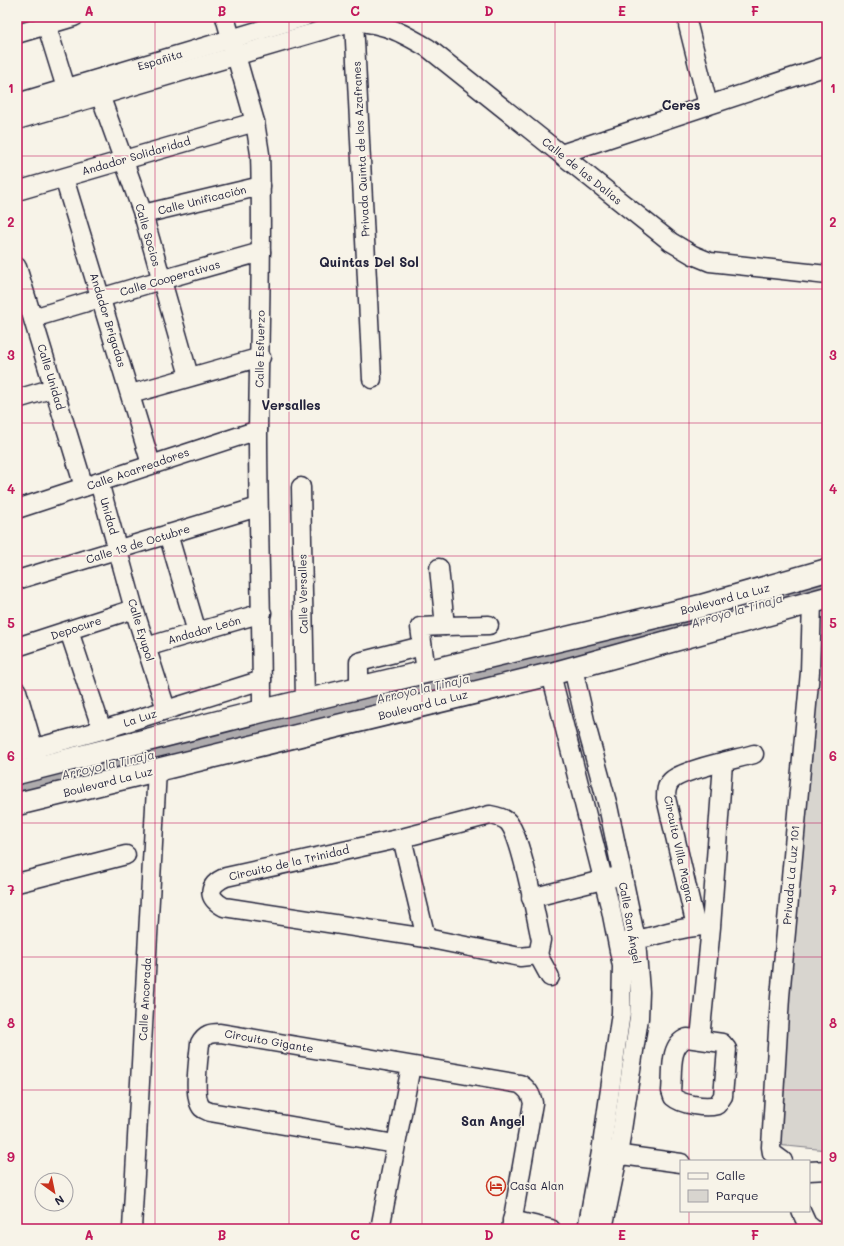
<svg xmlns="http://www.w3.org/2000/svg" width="844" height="1246" font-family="Mali,sans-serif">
<rect width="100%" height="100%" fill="#f7f3e8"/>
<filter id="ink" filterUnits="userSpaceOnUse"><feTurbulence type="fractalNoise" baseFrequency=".025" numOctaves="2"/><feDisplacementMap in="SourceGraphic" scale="8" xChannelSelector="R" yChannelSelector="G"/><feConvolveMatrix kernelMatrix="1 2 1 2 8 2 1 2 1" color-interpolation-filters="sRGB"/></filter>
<g filter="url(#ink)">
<!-- green -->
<polygon fill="#d8d5cf" stroke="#7d7c85" points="827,605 827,1150 776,1145 821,607"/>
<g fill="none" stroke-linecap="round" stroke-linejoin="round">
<!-- river -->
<g stroke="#aeabad" stroke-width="21">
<polyline points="773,602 827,586"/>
<polyline points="17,787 693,624"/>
</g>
<defs>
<g id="minor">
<polyline points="44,17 66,88"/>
<path d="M225,17l30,105 5,32c3,93 -1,186 -2,279 0,92 4,185 4,278"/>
<polyline points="357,17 354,21 372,379"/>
<polyline points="688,25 708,105"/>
<polyline points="17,34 74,17"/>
<polyline points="100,95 143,214 189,376"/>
<polyline points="17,103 304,17"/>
<path d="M17,120l337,-99c34,4 45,10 74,27l243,194 22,13 17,7 117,13"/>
<polyline points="561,154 827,66"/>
<polyline points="64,178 151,464"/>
<polyline points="17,191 255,122"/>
<polyline points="143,214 261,186"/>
<polyline points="17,267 84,487"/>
<polyline points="33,318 161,280 261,252"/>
<polyline points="131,394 261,357"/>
<polyline points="17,399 54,388"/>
<polyline points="99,482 134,609 166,709"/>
<polyline points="301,487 305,700"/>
<polyline points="17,509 258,430"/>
<polyline points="168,534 197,632"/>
<polyline points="439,568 445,626 489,625"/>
<polyline points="17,580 258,507"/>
<polyline points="69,631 102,730"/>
<polyline points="17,647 134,609"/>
<polyline points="146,647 262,613"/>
<polyline points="573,668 586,725 608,806 636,940 640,992 639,1018 618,1156 603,1229"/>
<polyline points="426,672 420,627 445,626"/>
<polyline points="551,674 611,910 622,966 621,1013 601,1152 587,1229"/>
<polyline points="359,688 359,662 422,646"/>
<polyline points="17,691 37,760"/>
<polyline points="17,753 102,730 262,680"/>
<path d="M490,815c6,1 12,2 17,6 14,12 29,97 34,119l-3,15 -18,2 -94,-19 -202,-31c-19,-10 -15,-23 2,-30l176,-39z"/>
<polyline points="402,838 426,938"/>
<polyline points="17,883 126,855"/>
<polyline points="531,898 614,877"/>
<path d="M696,926l-30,-128c0,-6 0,-12 5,-17 10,-11 66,-22 83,-27"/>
<path d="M625,942c28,-4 55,-16 83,-16"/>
<polyline points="538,955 550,977"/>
<path d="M687,1038l35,5 5,6 -4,47 -6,9c-11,3 -35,0 -44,-8l-2,-6c2,-17 -3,-46 16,-53z"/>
<polyline points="700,1039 711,927 723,763"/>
<path d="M395,1144l-185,-32c-2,-1 -6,-2 -8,-4 -10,-10 -3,-52 -2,-65 5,-9 10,-10 20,-10l300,51c8,5 11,10 13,19l-22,126"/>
<polyline points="607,1153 681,1163"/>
<polyline points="783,1161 772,1153 771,1147 780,997 810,672 812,602"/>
<polyline points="809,1171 827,1170"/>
<polyline points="801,1211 807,1224 813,1229"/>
<polyline points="512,1220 551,1229"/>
<polyline points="132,1229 157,770"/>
<polyline points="380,1229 411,1066"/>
</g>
<g id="major">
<polyline points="17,773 262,711 701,606 827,570"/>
<polyline points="17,804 551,674 827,598"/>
</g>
</defs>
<!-- minor casing -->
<use href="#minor" stroke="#22223b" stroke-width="21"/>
<!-- major casing -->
<use href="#major" stroke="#22223b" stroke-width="25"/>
<!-- minor -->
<use href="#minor" stroke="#f7f3e8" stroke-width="18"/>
<!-- major -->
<use href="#major" stroke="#f7f3e8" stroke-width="22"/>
</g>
</g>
<!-- grid -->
<path fill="none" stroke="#c2185b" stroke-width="1" stroke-opacity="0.55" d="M155,17v1212M289,17v1212M422,17v1212M555,17v1212M689,17v1144M17,156h810M17,289h810M17,423h810M17,556h810M17,690h810M17,823h810M17,957h810M17,1090h810M689,1211v18"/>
<!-- icons -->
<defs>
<symbol id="hotel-ring" viewBox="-11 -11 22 22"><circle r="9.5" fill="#f7f3e8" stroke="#c8321e" stroke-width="1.5"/><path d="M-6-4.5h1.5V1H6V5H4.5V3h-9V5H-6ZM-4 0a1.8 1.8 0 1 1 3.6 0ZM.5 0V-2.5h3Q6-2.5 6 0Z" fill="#c8321e"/></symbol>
</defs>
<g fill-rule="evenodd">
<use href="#hotel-ring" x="485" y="1175" width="22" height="22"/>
</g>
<g text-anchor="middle" stroke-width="3.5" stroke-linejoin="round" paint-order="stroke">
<!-- street labels -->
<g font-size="11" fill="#22223b" stroke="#f7f3e8">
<text transform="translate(160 60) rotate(-17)" y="4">Españita</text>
<text transform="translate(361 149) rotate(-93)" y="4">Privada Quinta de los Azafranes</text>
<text transform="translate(136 156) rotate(-16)" y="4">Andador Solidaridad</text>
<text transform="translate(582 171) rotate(39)" y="4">Calle de las Dalias</text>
<text transform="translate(202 200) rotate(-14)" y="4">Calle Unificación</text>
<text transform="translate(148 235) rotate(74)" y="4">Calle Socios</text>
<text transform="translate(170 278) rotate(-16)" y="4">Calle Cooperativas</text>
<text transform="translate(108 320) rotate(73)" y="4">Andador Brigadas</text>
<text transform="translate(260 349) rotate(-89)" y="4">Calle Esfuerzo</text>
<text transform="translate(51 377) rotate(73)" y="4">Calle Unidad</text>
<text transform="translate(138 469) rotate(-19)" y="4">Calle Acarreadores</text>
<text transform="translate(109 516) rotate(74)" y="4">Unidad</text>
<text transform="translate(138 544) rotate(-17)" y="4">Calle 13 de Octubre</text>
<text transform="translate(303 594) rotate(-91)" y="4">Calle Versalles</text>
<text transform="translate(725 599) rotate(-15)" y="4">Boulevard La Luz</text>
<text transform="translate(76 628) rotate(-18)" y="4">Depocure</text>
<text transform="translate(141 630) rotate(73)" y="4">Calle Eyupol</text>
<text transform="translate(204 630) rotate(-16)" y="4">Andador León</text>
<text transform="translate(423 705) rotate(-14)" y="4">Boulevard La Luz</text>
<text transform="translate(140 718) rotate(-18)" y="4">La Luz</text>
<text transform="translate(108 782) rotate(-14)" y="4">Boulevard La Luz</text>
<text transform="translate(679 849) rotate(78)" y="4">Circuito Villa Magna</text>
<text transform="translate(289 863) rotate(-13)" y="4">Circuito de la Trinidad</text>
<text transform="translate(791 875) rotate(-85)" y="4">Privada La Luz 101</text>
<text transform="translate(630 923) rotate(80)" y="4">Calle San Ángel</text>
<text transform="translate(145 999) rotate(-87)" y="4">Calle Ancorada</text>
<text transform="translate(269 1041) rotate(10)" y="4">Circuito Gigante</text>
</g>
<!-- poi labels -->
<g font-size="11" fill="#22223b" stroke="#f7f3e8" text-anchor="start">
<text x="510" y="1190">Casa Alan</text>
</g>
<!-- water labels -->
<g font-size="12" font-style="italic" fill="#535263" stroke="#f7f3e8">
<text transform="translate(737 611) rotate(-16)" y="4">Arroyo la Tinaja</text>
<text transform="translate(423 689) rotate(-13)" y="4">Arroyo la Tinaja</text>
<text transform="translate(108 765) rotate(-13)" y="4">Arroyo la Tinaja</text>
</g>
<!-- quarter labels -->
<g font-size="13" font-weight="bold" fill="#22223b" stroke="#f7f3e8">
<text x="681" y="110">Ceres</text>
<text x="369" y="267">Quintas Del Sol</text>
<text x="291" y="410">Versalles</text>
<text x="493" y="1126">San Angel</text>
</g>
</g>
<!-- margin -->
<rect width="844" height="1246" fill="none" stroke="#f7f3e8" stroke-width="44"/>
<!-- legend -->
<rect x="680" y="1160" width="130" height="52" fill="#f7f3e8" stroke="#a29fa3"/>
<rect x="688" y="1173" width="20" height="6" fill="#f7f3e8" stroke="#a29fa3"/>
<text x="716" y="1180" font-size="12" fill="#22223b">Calle</text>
<rect x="688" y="1190" width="20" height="12" fill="#d8d5cf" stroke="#a29fa3"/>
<text x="716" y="1200" font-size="12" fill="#22223b">Parque</text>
<!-- north arrow -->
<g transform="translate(54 1192) rotate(147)"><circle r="19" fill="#f7f3e8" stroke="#a29fa3"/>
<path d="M0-3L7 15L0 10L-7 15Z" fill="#c8321e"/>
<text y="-6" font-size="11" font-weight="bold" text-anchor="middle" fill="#22223b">N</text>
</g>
<rect x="22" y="22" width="800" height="1202" fill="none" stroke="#c2185b" stroke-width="1.5"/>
<g font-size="13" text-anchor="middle" font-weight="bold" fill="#c2185b">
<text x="89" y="16">A</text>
<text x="222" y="16">B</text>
<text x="355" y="16">C</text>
<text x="489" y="16">D</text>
<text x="622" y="16">E</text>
<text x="755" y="16">F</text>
<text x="11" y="93">1</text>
<text x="833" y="93">1</text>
<text x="11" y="227">2</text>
<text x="833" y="227">2</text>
<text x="11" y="360">3</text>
<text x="833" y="360">3</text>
<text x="11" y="494">4</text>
<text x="833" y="494">4</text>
<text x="11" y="628">5</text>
<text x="833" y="628">5</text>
<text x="11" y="761">6</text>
<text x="833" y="761">6</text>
<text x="11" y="895">7</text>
<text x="833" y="895">7</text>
<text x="11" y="1028">8</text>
<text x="833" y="1028">8</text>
<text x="11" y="1162">9</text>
<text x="833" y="1162">9</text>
<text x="89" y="1240">A</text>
<text x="222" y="1240">B</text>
<text x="355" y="1240">C</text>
<text x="489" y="1240">D</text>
<text x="622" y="1240">E</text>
<text x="755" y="1240">F</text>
</g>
</svg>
